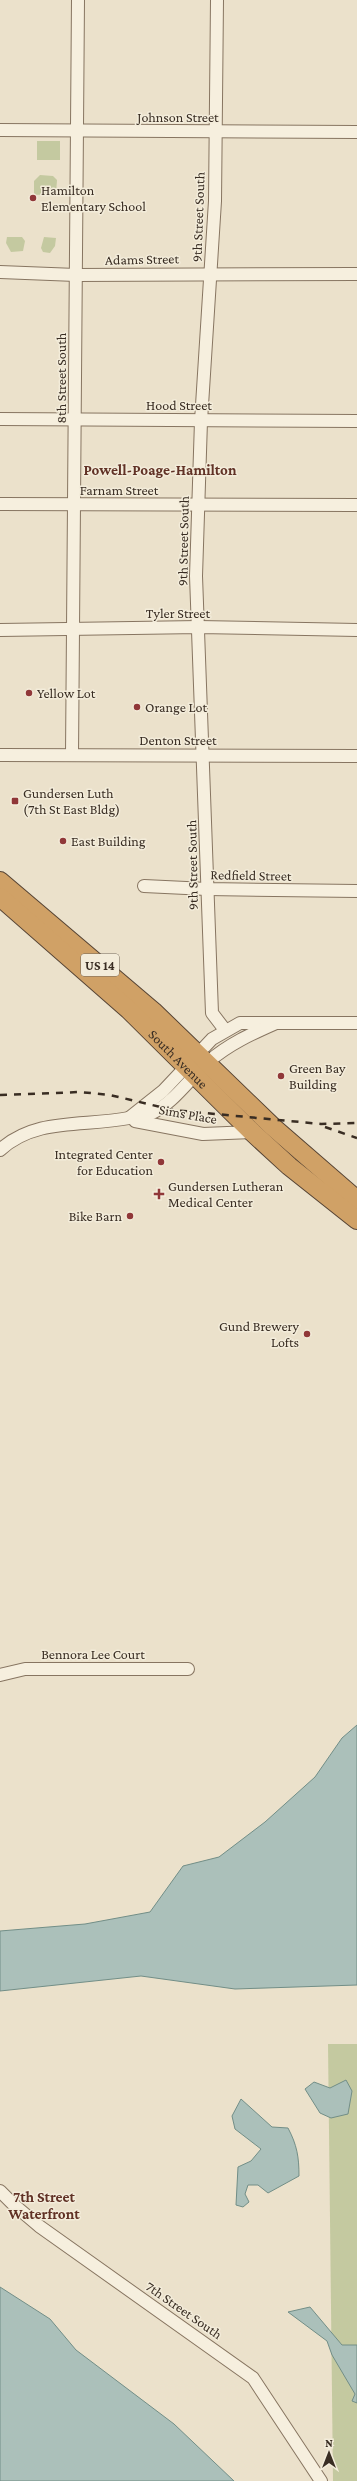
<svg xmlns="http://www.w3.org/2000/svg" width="357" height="2481" font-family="'Crimson Pro',serif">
<rect width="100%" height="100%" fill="#ebe1cb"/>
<!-- green -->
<g fill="#c4c9a0">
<rect x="37" y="141" width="23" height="19"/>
<polygon points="40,175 53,176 57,180 56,194 34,195 34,181"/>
<polygon points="7,237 22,237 25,241 23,251 11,252 6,243"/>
<polygon points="44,237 56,238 55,246 50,253 43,252 41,248"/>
<polygon points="328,2044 357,2044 357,2481 333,2481"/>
</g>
<!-- water -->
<g fill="#abc0ba" stroke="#728e87">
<polygon points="357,1725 357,1985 235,1989 141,1976 0,1991 0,1931 85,1924 150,1912 183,1866 219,1857 265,1822 315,1777 342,1738"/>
<polygon points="346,2080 352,2091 348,2114 331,2118 320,2113 305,2089 314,2082 330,2088"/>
<path d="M241,2099l31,28 16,1c9,17 11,29 11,48l-31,17 -10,-8h-10l-3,9 4,8 -6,5 -7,-2 2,-38 13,-6 10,-12 -26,-20 -3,-13z"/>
<polygon points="0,2287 50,2319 76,2350 174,2424 234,2481 0,2481"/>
<polygon points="310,2307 342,2345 357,2345 357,2403 352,2401 355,2394 332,2355 327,2341 288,2312"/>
</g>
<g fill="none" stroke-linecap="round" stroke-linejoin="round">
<defs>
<g id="minor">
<polyline points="217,0 215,201 201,421 196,576 212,1013 225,1030"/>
<polyline points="0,130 357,132"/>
<polyline points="0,272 76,275 357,274"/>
<polyline points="0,419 357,421"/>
<polyline points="0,504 357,505"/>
<polyline points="0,630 199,627 357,630"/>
<polyline points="0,755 357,756"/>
<polyline points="72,755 78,0"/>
<polyline points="144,886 207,889 357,891"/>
<polyline points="129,1118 163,1091 212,1039 240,1023 357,1023"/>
<polyline points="135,1121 203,1134 252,1132"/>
<path d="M0,1150c36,-33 84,-23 129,-32 6,-2 14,-1 21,-4 23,-10 39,-35 58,-52 21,-18 43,-28 68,-39"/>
<polyline points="0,1675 25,1669 188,1669"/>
<polyline points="0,2191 13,2204 39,2226 253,2378 321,2481"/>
</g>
<g id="highway">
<polyline points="0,881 153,1011 273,1127 357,1200"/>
<path id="s1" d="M0,897l129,113 123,122 37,34 68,54"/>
</g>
</defs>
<!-- minor casing -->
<use href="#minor" stroke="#877561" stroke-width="14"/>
<!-- highway casing -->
<use href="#highway" stroke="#554334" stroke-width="20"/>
<!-- minor -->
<use href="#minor" stroke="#f6efde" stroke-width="12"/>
<!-- highway -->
<use href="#highway" stroke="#d0a166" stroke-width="18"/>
<!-- rail -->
<g stroke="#392d23" stroke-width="2.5" stroke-dasharray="7 7" stroke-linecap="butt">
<polyline points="0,1095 80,1092 110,1095 173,1110 321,1124 357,1123"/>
<polyline points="325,1127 357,1138"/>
</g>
</g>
<!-- markers -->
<g fill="#903738" stroke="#f3ecda" stroke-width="1.5">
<circle cx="33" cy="198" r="4"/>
<circle cx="29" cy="693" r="4"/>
<circle cx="137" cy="707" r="4"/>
<rect x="11" y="797" width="8" height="8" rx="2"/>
<circle cx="63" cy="841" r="4"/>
<circle cx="281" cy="1076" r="4"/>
<circle cx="161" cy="1162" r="4"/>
<path d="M157 1188h4v4h4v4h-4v4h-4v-4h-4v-4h4z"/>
<circle cx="130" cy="1216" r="4"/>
<circle cx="307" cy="1334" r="4"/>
</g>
<g text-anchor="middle" stroke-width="3" stroke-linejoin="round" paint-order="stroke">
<!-- shield labels -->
<rect fill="#f3ecda" stroke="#71665a" stroke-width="1" x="81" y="954" width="38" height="22" rx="3"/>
<g font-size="13" font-weight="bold" fill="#392d23">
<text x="100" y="970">US 14</text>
</g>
<!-- street labels -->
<g font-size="14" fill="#392d23" stroke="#f3ecda">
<text x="178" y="122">Johnson Street</text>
<text transform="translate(198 217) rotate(-88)" y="5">9th Street South</text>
<text transform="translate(142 259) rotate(-1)" y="5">Adams Street</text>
<text transform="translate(61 378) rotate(-90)" y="5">8th Street South</text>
<text x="179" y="410">Hood Street</text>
<text x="119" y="495">Farnam Street</text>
<text transform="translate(183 541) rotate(-89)" y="5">9th Street South</text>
<text x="178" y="618">Tyler Street</text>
<text x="178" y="745">Denton Street</text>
<text transform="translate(192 865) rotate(-91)" y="5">9th Street South</text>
<text transform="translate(251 875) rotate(1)" y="5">Redfield Street</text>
<text dy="5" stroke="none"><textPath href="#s1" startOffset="241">South Avenue</textPath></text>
<text transform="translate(188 1114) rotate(10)" y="5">Sims Place</text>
<text x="93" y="1659">Bennora Lee Court</text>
<text transform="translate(184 2310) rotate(35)" y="5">7th Street South</text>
</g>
<!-- poi labels -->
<g font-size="14" fill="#392d23" stroke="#f3ecda" text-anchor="start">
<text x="41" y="195">Hamilton<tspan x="41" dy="16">Elementary School</tspan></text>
<text x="37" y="698">Yellow Lot</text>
<text x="145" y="712">Orange Lot</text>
<text x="23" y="798">Gundersen Luth<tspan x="23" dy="16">(7th St East Bldg)</tspan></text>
<text x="71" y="846">East Building</text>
<text x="289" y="1073">Green Bay<tspan x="289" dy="16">Building</tspan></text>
<text x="153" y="1159" text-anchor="end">Integrated Center<tspan x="153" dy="16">for Education</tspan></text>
<text x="168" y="1191">Gundersen Lutheran<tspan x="168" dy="16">Medical Center</tspan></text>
<text x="122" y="1221" text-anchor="end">Bike Barn</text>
<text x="299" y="1331" text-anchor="end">Gund Brewery<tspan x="299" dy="16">Lofts</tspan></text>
</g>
<!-- neighbourhood labels -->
<g font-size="15" font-weight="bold" fill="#613226" stroke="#f3ecda">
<text x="160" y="475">Powell-Poage-Hamilton</text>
<text x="44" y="2202">7th Street<tspan x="44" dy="17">Waterfront</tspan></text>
</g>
</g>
<!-- north arrow -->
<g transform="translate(329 2453)" stroke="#f3ecda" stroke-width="3" paint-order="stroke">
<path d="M0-3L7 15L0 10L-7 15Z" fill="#392d23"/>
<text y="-6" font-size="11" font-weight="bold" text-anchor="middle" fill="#392d23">N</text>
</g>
</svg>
